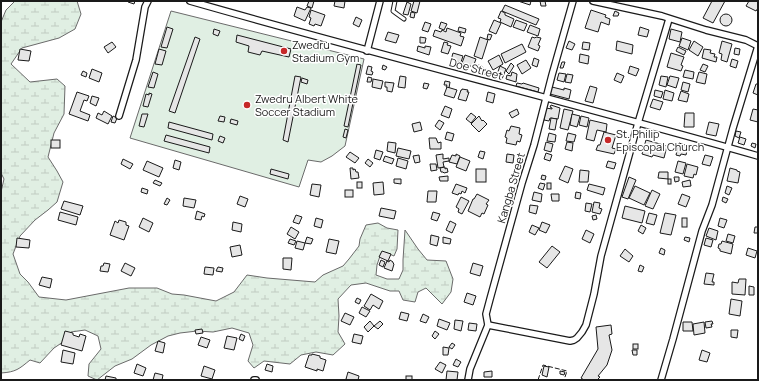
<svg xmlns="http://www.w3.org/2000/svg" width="759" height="381" font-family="Manrope,sans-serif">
<defs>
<pattern id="wetland-marsh" width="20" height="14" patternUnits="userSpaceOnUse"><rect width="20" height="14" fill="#e0efe3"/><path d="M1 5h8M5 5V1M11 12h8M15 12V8" fill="none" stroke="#c0ccc2"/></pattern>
</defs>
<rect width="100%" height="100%" fill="#fff"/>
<!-- wetland -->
<path fill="url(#wetland-marsh)" stroke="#6a6a6a" d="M15,1h62l4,13 -6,15 -16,9 -37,10 -11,16 19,18 27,-3 8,7 -1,28 -10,19 -6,24 9,14 6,11 -6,20 -9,8 -13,10 -15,16 -7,18 7,20 8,8 11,15 27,3 63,-12h28l15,6 12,1 32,6 18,-9 13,-17 20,3 48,4 8,-7 20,-9 6,-7 10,-13 1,-7 6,-14 12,-2 9,5 11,2 -1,19 -3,7 -7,-3h-6l-4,12 -1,10 11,4h12l4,-9v-10l2,-30 13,19 9,11 19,1 7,18 -2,13 -9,12 -16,-16 -8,4 -3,10 -12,-2 -4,-9h-9l-24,-8 -15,2 -13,14 1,17 -1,16 7,12 -12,11 -17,-3 -15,3 -11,9 -26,-3 -10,7 -6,-7 5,-16 -4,-12 -17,-5 -19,4 -16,-1 -17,2 -12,3 -17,9 -19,14 -17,7 -18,14 -9,-4 1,-12 12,-15 -3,-13 -13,-6 -14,2 -8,10 -9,6 -14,15 -10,-3c-11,9 -14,12 -29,13v-181l3,-13 -3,-6v-151l5,-12z"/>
<!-- green -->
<polygon fill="#e0efe3" stroke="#6a6a6a" points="171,11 364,59 345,146 332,156 321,162 308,160 299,187 130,138"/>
<!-- building -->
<g fill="#e6e6e6" stroke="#1a1a1a">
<polygon points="128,1 135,1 134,4 128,2"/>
<polygon points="309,1 314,1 312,8 307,6"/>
<polygon points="335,1 345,1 344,8 334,6"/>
<polygon points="414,1 420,1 417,13 411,11"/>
<polygon points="518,1 531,1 530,5"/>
<polygon points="540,1 545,1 546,6 541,6"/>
<polygon points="712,1 725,1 713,23 703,18"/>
<polygon points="749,1 758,1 758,8 756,11 746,6"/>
<polygon points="407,2 411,4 408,15 403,14"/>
<polygon points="505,5 539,19 536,25 502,11"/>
<polygon points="297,7 305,10 307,7 311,8 305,21 294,16"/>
<polygon points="311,10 325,15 321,26 315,24 314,26 309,24 311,18 309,17"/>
<polygon points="591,10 606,15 605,17 610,19 609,25 601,22 598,32 585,28"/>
<polygon points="501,11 505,13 505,15 514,19 511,27 500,22 501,19 498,18"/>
<polygon points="615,11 619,13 618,16 613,16"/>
<polygon points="411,12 415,13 414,18 410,17"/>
<circle cx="726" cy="20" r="6"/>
<polygon points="356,17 362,20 359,27 353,24"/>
<polygon points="494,20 501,23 496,34 489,31"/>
<polygon points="516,20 527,24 524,31 513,27"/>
<polygon points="425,22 431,24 428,32 422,30"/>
<polygon points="441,22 447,24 444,30 439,28"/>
<polygon points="530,25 540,29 538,36 527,32"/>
<polygon points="167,27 173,29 167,48 161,47"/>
<polygon points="459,27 466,29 465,33 458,31"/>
<polygon points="640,27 649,30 647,37 638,35"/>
<polygon points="447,28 461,33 460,36 464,37 461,46 433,36 435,30 441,32 442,30 446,32"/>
<polygon points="214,29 220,31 218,36 213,34"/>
<polygon points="671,29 682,32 680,42 669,39"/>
<polygon points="388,32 399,35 396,43 385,40"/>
<polygon points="488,34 492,35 490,40 487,39"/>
<polygon points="237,35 291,49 289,57 262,51 260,55 248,52 249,46 236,42"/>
<polygon points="195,37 200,39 175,113 169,111"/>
<polygon points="420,37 426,38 425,43 420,43"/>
<polygon points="480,37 488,40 482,59 474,56"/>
<polygon points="532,37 535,38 536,37 541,38 538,45 540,46 538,51 528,47"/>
<polygon points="682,38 691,41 688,50 679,46"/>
<polygon points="569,41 575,44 572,50 566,48"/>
<polygon points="617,41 633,45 632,54 616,50"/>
<polygon points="694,41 703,47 698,56 689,50"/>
<polygon points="722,41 732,44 727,62 721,60 722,54 719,53"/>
<polygon points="112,42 116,47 108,53 104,47"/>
<polygon points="444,42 448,43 447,45 451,46 448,54 441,52"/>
<polygon points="583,42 590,43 589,50 582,49"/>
<polygon points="522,44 526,52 505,63 501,54"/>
<polygon points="418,46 425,48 425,46 431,47 429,55 417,51"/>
<polygon points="678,47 686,51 684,55 676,51"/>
<polygon points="735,48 740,49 739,55 734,54"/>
<polygon points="20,49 31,51 29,61 18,60"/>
<polygon points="159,49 166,51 162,65 155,64"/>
<polygon points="704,49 711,50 710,53 715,54 714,57 717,57 716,62 702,58"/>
<polygon points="453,53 463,56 461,62 451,60"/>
<polygon points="671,53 684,57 681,65 683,66 681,71 667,67"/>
<polygon points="580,54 589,56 588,64 579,62"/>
<polygon points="465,55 476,59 473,67 462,63"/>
<polygon points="499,55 503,64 493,70 488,61"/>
<polygon points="534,58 539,60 537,67 532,65"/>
<polygon points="732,59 738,61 736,68 730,66"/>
<polygon points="526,60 531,68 522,74 517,65"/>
<polygon points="562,62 565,62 563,68 560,68"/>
<polygon points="511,63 514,66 509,74 506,71"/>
<polygon points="357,64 361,65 348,127 344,126"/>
<polygon points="703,64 708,66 705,72 700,70"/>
<polygon points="383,65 387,67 385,70 382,69"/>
<polygon points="478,65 482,66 480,70 477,68"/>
<polygon points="368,66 372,67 371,71 373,72 372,75 366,74"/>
<polygon points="500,66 506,69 502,79 496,77"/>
<polygon points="630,66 639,69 636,76 628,73"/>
<polygon points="483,68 488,70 486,75 482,73"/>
<polygon points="92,69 102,73 99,82 89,78"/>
<polygon points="685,70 694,72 693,79 683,77"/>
<polygon points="83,71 87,73 86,77 81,75"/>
<polygon points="153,72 158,74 154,88 148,87"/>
<polygon points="512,72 517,74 516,82 506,79 507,75 511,76"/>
<polygon points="699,72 707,74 705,84 696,82"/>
<polygon points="559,73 566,74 564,82 557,80"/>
<polygon points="617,73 624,76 621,83 614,80"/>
<polygon points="567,74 573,75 571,83 565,82"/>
<polygon points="295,76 301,77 288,142 283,140"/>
<polygon points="400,76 406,77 405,88 398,87"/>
<polygon points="661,76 668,77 666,87 659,85"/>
<polygon points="670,76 679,78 676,88 667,85"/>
<polygon points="368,77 372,78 371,82 367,82"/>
<polygon points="302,78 308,80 307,84 301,82"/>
<polygon points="373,79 383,81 381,89 372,87"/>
<polygon points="445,81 450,82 449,88 446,87 447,85 444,85"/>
<polygon points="385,82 394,83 392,92 387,91 387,87 385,87"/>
<polygon points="683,82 690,84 688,92 681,90"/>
<polygon points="424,83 429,84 427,89 423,88"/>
<polygon points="517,83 522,84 523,83 539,88 538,92 516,86"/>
<polygon points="756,84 758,84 758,95 753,93"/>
<polygon points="590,86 597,88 593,103 585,101"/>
<polygon points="447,87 457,90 454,98 444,95"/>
<polygon points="552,87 564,90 564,88 571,90 569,99 550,94"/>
<polygon points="462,89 468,90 467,92 469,92 466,101 458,99 461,90 462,90"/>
<polygon points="655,90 663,92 661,98 654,96"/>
<polygon points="665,90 674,93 672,101 663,99"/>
<polygon points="681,91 689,94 687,102 678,100"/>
<polygon points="77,92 89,96 87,101 84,100 80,111 90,115 88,121 69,114"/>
<polygon points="488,92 495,94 493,103 486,101"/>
<polygon points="149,93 152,94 148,107 143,106 146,94 149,95"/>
<polygon points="92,96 99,98 96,106 90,103"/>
<polygon points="653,99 663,102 660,110 650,107"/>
<polygon points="551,105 560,108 558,119 550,118 549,121 544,120 546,108 552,109 552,108 550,107"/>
<polygon points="445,106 452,109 449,118 441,115"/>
<polygon points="517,109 519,114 512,118 509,113"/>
<polygon points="564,109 573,111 568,130 560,128"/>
<polygon points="753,109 758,110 758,122 750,120"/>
<polygon points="104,111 112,116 108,124 96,118 98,113 102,115"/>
<polygon points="471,113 476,117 471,123 466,119"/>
<polygon points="685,113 694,113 694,127 684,127"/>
<polygon points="142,114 148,114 144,127 139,126"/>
<polygon points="572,114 580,116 577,127 570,125"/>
<polygon points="113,116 117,118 115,123 111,122"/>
<polygon points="220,116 225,117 224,122 218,121"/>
<polygon points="479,116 482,121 483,120 487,124 479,132 471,124"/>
<polygon points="581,116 589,118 587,127 579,125"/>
<polygon points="551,118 557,119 555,130 549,129"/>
<polygon points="231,119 238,121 237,125 230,123"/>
<polygon points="439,120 444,123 440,130 435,126"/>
<polygon points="590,120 607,124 606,132 597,130 594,141 586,139"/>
<polygon points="169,122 213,134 212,140 168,128"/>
<polygon points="420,122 422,130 414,132 412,124"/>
<polygon points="709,122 719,124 716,136 706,134"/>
<polygon points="511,126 520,128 519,134 522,135 520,142 517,141 516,145 506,143 507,138 505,137 507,130 509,131"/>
<polygon points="345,129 348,130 346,138 343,137"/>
<polygon points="736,131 741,132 739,138 735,136"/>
<polygon points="447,132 454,134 452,141 445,139"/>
<polygon points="604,132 616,135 612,148 616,149 614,154 596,150 598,145 600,145"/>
<polygon points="549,133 556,135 555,142 547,141"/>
<polygon points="568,133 576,135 574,142 566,141"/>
<polygon points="166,135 210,147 209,153 164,141"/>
<polygon points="220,136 225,138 223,143 218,141"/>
<polygon points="740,137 746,139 744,145 738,143"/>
<polygon points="429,138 436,138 438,143 441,142 441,149 430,149"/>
<rect x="51" y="140" width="9" height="8"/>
<polygon points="646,140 667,146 664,158 653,155 652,157 642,154"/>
<polygon points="388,142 396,143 395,153 387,151"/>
<polygon points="546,142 553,144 551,152 544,150"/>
<polygon points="567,142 573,143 572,151 565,149"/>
<polygon points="679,143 688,146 686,155 681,154 680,156 676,155"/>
<polygon points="752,143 756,144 755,148 751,146"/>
<polygon points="398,148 411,151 409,159 396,156"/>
<polygon points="376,150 383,152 380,160 374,158"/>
<polygon points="480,151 485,152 483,159 478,157"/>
<polygon points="350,152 359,158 355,163 346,157"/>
<polygon points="546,153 552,155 550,161 544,159"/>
<polygon points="443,154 443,159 449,158 449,161 443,162 444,167 438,168 436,155"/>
<polygon points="456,154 460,156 457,164 449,162 452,155 456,156"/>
<polygon points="507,154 514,155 513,163 506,162"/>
<polygon points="419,155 420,162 415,163 413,156"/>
<polygon points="705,155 713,157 710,166 702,164"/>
<polygon points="385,156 394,159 392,164 383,161"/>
<polygon points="460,157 470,161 466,171 456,167"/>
<polygon points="398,158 408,161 406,169 396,166"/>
<polygon points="123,159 133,164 130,169 121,164"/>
<polygon points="368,159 373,163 370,167 365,163"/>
<polygon points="175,160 181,162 179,170 173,168"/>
<polygon points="147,161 163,168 159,177 143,170"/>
<polygon points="608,161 616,163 614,169 606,167"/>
<polygon points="678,161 686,163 683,174 675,172"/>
<polygon points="430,164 436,164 437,170 431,171"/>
<polygon points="687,164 698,167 696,175 694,174 693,178 684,176"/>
<polygon points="565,166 573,169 568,183 559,179"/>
<polygon points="445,167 445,169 447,168 448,172 444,173 443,172 441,172 440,168"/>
<polygon points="350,168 353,168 353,170 355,169 356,172 358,172 359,178 351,179"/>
<polygon points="730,168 737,170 737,171 740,172 738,183 727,181"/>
<polygon points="271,169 289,174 288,179 270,174"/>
<rect x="476" y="169" width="10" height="13"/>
<polygon points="580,170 589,171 588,182 579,182"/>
<polygon points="659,172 668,172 668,179 658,178"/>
<polygon points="542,175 546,176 545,180 541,179"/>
<polygon points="448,176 448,181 440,181 439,177"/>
<polygon points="629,177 636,180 628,199 622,197"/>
<polygon points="674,177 679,177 679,181 675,182"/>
<polygon points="394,179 401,179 401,184 394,183"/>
<rect x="668" y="179" width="3" height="5"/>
<polygon points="155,180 162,183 160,186 153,183"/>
<polygon points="690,180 691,186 683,187 682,182"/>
<rect x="357" y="182" width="5" height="6"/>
<polygon points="383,182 384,194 374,195 373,183"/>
<polygon points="540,183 545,184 543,190 538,188"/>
<rect x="547" y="183" width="4" height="6"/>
<polygon points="312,184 321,185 319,197 310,195"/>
<polygon points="456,184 467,188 465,193 462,191 461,194 459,193 458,195 452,193"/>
<polygon points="589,184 605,188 603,195 587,190"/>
<polygon points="635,186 650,193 644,205 629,198"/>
<polygon points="727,186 732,188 729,195 725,193"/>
<polygon points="142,188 148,190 147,194 141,192"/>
<rect x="345" y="190" width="8" height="7"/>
<polygon points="652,190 660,194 653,209 645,206"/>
<polygon points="428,191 437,191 436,202 427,202"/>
<polygon points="534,192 542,194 541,202 532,200"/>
<polygon points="576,192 581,193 580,199 575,198"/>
<polygon points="477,194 489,200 486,204 488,205 484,214 482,213 480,217 468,211 473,199 474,199"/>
<polygon points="551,194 559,194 559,201 552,201"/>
<polygon points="682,194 690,197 686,207 678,204"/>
<polygon points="240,196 248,199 245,207 237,204"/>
<polygon points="461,197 469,201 462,214 458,212 459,209 456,207"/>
<polygon points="723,197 728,199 726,203 722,201"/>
<polygon points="167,198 170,200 167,205 164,204"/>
<polygon points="184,198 196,200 194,208 183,206"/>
<polygon points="64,201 83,206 80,215 61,209"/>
<polygon points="594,202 600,203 599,208 602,209 600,214 592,212"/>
<polygon points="586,203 592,204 590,212 585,211"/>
<polygon points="530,205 538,206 536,214 529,212"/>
<polygon points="625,206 645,211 642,223 622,218"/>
<polygon points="381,208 396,211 394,219 379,216"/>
<polygon points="197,211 205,214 204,217 202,216 201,220 195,219"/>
<polygon points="60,212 78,217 76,225 58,220"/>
<polygon points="433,212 440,214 437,221 431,219"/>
<polygon points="649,213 657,215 654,225 646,223"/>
<polygon points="665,213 676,215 671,235 660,233"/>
<polygon points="296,215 302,217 299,224 293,222"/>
<polygon points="596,215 597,219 593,220 592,216"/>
<polygon points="143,218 153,223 149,232 139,227"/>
<polygon points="316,218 323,220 321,228 314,226"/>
<rect x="682" y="218" width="5" height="9"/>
<polygon points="720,218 727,220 724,228 718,226"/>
<polygon points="119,220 126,222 126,225 129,226 124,240 110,235 115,221 118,223"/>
<polygon points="450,221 456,224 452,233 446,230"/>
<polygon points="233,222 242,224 241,232 232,230"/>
<polygon points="542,222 550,225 546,233 539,230"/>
<polygon points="532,225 539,228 535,235 529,232"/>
<polygon points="641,225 646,228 643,234 638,231"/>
<polygon points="291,227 299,232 295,239 287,234"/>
<polygon points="755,227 758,227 758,233 754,233"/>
<polygon points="709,228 718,231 716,240 706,236"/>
<polygon points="586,230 594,234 590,243 582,239"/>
<polygon points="728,234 735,236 733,243 726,241"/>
<polygon points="431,235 439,237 437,246 430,244"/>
<polygon points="307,237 313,239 311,244 305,243"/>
<polygon points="443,237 451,239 450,244 443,243"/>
<polygon points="685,237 690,238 689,242 684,240"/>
<polygon points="17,238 30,240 29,248 16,247"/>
<polygon points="706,238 713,240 711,247 704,245"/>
<polygon points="290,239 296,241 294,245 288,243"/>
<polygon points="329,239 339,241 336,254 326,252"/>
<polygon points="297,241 305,243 303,250 295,248"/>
<polygon points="722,241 733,244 731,254 720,251 720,249 718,248 719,244 721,244"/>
<polygon points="240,245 242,255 232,257 230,247"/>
<polygon points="552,246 560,252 547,268 539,262"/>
<polygon points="661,248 665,250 664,255 659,253"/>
<polygon points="748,248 757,251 755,258 746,255"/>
<polygon points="625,249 633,256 629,262 620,256"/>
<polygon points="382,251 391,254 388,261 379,257"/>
<polygon points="283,258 292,258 291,270 283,269"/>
<polygon points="381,260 385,262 383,267 379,265"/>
<polygon points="390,260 393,262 393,263 394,264 392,271 384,268 387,261 389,262"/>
<polygon points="104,263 110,264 108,272 100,271 101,266 103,266"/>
<polygon points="125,263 135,268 131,276 121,271"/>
<polygon points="473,263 483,266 480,276 470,273"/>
<polygon points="640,265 644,267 642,272 638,271"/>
<polygon points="205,267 214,268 213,275 204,274"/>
<polygon points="218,267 223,268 222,272 216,271"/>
<polygon points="706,273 714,274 712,282 714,282 714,285 704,284"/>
<polygon points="42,277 52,279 50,288 39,285"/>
<polygon points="739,279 746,279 745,295 732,294 732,282 738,283"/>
<polygon points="749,286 754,287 754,295 749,295"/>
<polygon points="467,293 476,296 473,305 464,302"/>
<polygon points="371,294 383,301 379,309 373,305 370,310 364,306"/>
<polygon points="357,298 361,300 359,304 355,302"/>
<polygon points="731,299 742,301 740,316 729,314"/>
<polygon points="362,307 370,311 366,317 359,313"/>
<polygon points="401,312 409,314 407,321 399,319"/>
<polygon points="345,313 354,317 350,325 341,321"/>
<polygon points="423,314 429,317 426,323 420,321"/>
<polygon points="439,319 450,323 447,330 437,326"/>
<polygon points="455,320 463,321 461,331 454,329"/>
<polygon points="370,321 374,326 368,332 364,327"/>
<polygon points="380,321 383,324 378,329 374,326"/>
<polygon points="712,321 713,324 711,324 712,327 706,328 705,322"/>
<polygon points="683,322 692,322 693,331 683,331"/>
<polygon points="704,322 705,333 694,335 693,324"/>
<polygon points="469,323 477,324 476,331 468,330"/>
<polygon points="611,325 612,334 609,335 612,350 607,365 598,376 600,377 597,380 584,380 581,378 598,349 596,327"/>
<polygon points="202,329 203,333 196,334 195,330"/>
<polygon points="731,330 738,330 737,338 731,337"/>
<polygon points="65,331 73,333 73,335 79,337 80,334 86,336 82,351 61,345"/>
<polygon points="435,331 439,334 435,339 432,336"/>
<polygon points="241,334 245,336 243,341 239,339"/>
<polygon points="354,334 363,336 361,344 352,342"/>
<polygon points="227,336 237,338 234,350 224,348"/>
<polygon points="201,337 210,340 207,348 198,345"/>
<polygon points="158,341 165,343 163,353 155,351"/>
<polygon points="452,343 455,345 452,349 449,347"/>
<rect x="633" y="344" width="5" height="5"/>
<polygon points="443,347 449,348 448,355 443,355"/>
<polygon points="63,350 75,353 73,364 61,362"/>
<polygon points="632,350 637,350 637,355 633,355"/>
<polygon points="702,350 710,353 707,362 699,360"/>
<polygon points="312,354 320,356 320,358 326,360 323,371 317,369 317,371 305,367 309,355 312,355"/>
<polygon points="456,359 461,362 458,367 453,365"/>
<polygon points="440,362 446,365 442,373 435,369"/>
<polygon points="137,364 146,368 143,376 134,373"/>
<polygon points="267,364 273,366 272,372 265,370"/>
<polygon points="204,366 215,370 212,379 201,376"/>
<polygon points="544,366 549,367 547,377 542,375"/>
<polygon points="447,371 458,372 457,380 446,380"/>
<polygon points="492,371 492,377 484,377 484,372"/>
<polygon points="560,371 565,372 564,375 560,374"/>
<polygon points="348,372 359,376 358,380 349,380 346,379"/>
<polygon points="155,373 163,375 162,380 153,380"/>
<polygon points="106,376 116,378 116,380 105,380"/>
<rect x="406" y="376" width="6" height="4"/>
</g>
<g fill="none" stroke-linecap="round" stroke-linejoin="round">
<defs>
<polyline id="service" points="395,1 393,11 397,14 404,19"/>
<g id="minor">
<path d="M190,1c188,54 379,101 568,155"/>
<polyline points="593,1 662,16 706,30 746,40 758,46"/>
<polyline points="367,51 380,1"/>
<polyline points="119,116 136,60 145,7 148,1"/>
<polyline points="488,325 570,341 574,340 577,338 582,332 586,325 594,294 601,256 638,123 669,19"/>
<polyline points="254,380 256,380"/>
<polyline points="468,380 470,369 488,325 486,314 490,299 522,183 534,145 552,75 573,1"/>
<polyline points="661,380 673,339 702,231 712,205 733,128 758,46"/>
</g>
</defs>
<!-- service casing -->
<use href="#service" stroke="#1a1a1a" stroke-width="5"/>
<!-- minor casing -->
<use href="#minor" stroke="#1a1a1a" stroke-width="8"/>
<!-- service -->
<use href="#service" stroke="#fff" stroke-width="3"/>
<!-- minor -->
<use href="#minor" stroke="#fff" stroke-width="5.5"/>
<!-- fence -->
<polyline stroke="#1a1a1a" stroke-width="1" stroke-dasharray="5 2" stroke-linecap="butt" points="538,380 543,365 567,371 564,380"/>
</g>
<!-- markers -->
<g fill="#c62828" stroke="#fff" stroke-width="1.5">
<circle cx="284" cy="51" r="4"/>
<circle cx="247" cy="105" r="4"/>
<circle cx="608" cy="140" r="4"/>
</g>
<g text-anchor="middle" stroke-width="3" stroke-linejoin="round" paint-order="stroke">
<!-- poi labels -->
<g font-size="11" fill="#1a1a1a" stroke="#fff" text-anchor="start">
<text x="292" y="49">Zwedru<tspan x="292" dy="13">Stadium Gym</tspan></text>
<text x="255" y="103">Zwedru Albert White<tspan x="255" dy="13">Soccer Stadium</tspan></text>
<text x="616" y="138">St. Philip<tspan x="616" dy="13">Episcopal Church</tspan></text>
</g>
<!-- street labels -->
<g font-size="11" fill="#1a1a1a" stroke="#fff">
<text transform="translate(476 69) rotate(15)" y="4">Doe Street</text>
<text transform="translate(511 188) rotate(-74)" y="4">Kangba Street</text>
</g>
</g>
<!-- border -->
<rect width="759" height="381" fill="none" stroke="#1a1a1a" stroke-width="4"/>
</svg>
